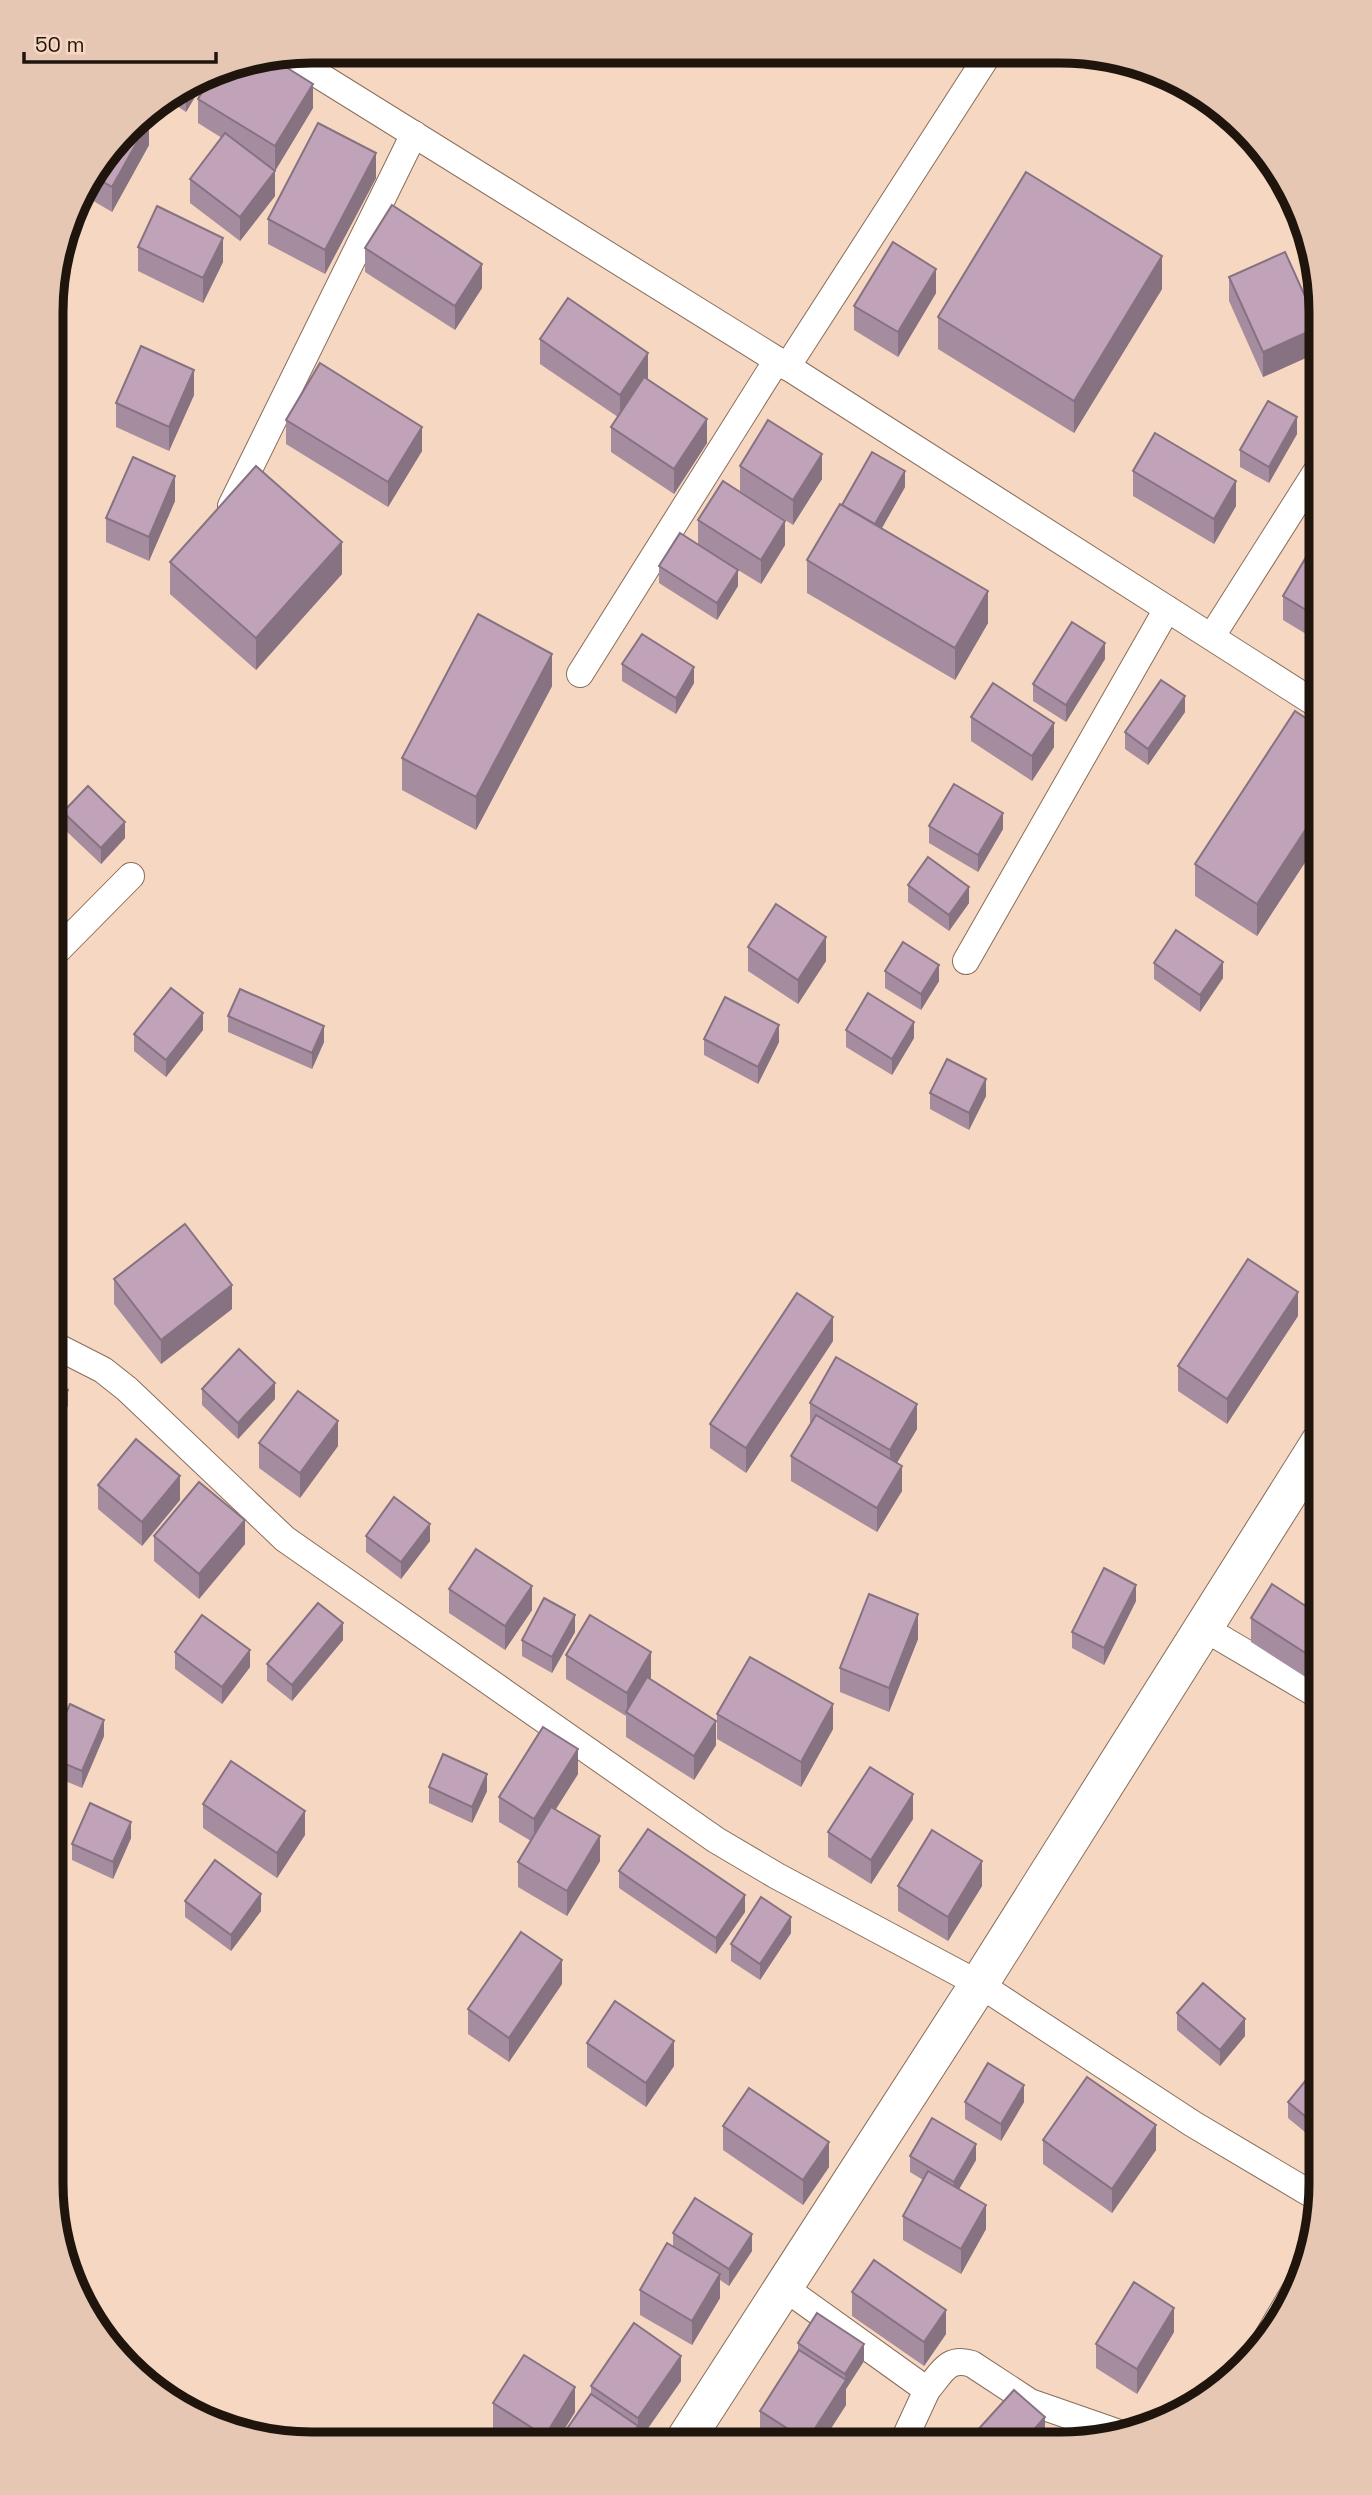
<svg xmlns="http://www.w3.org/2000/svg" width="1372" height="2495" font-family="'Space Grotesk',sans-serif">
<rect width="100%" height="100%" fill="#f6d7c2"/>
<g fill="none" stroke-linecap="round" stroke-linejoin="round">
<defs>
<g id="minor">
<polyline points="288,56 777,360 1321,707"/>
<polyline points="787,367 988,55"/>
<polyline points="231,506 414,134"/>
<polyline points="1212,636 1321,464"/>
<polyline points="580,674 777,360"/>
<polyline points="52,956 131,876"/>
<polyline points="966,961 1167,609"/>
<polyline points="52,1344 103,1370 127,1389 285,1539 716,1840 777,1876 979,1984 1193,2124 1321,2200"/>
<polyline points="1202,1627 1321,1697"/>
<polyline points="782,2286 927,2390 902,2444"/>
<polyline points="1261,2348 1302,2278"/>
<path d="M927,2390c15,-17 20,-34 45,-26l58,38 92,32"/>
</g>
<polyline id="trunk" points="683,2443 979,1984 1321,1441"/>
</defs>
<!-- minor casing -->
<use href="#minor" stroke="#886d5a" stroke-width="28"/>
<!-- trunk casing -->
<use href="#trunk" stroke="#886d5a" stroke-width="40"/>
<!-- minor -->
<use href="#minor" stroke="#fff" stroke-width="26"/>
<!-- trunk -->
<use href="#trunk" stroke="#fff" stroke-width="38"/>
</g>
<!-- wall -->
<g fill="#a58c9e">
<polygon points="210,72 186,112 166,99"/>
<polygon points="198,99 313,108 275,171 275,196 240,241 190,203 190,179 222,138 198,123"/>
<polygon points="140,116 149,145 112,212 80,193"/>
<polygon points="376,178 325,274 268,244 268,219"/>
<polygon points="138,247 223,262 203,303 138,271"/>
<polygon points="365,248 482,288 455,330 365,272"/>
<polygon points="1229,277 1319,352 1263,377 1229,301"/>
<polygon points="1162,289 1074,433 938,349 938,317"/>
<polygon points="936,293 898,357 854,330 854,306"/>
<polygon points="540,339 648,378 647,379 707,443 674,494 611,452 611,427 618,417 540,364"/>
<polygon points="194,395 169,451 116,427 116,403"/>
<polygon points="286,420 422,451 388,507 286,444"/>
<polygon points="1297,434 1269,483 1240,467 1240,450"/>
<polygon points="740,466 822,479 793,525 740,491"/>
<polygon points="1133,471 1236,506 1214,544 1133,496"/>
<polygon points="905,487 882,528 988,623 955,680 807,593 807,560 842,505"/>
<polygon points="175,501 149,561 106,542 106,518"/>
<polygon points="698,520 785,545 761,584 738,570 738,586 717,620 659,583 659,566 698,545"/>
<polygon points="1321,532 1321,643 1283,620 1283,596"/>
<polygon points="170,562 342,574 256,670 170,594"/>
<polygon points="1105,659 1066,722 1033,701 1033,684"/>
<polygon points="622,664 694,683 676,714 622,681"/>
<polygon points="552,686 476,830 402,790 402,758"/>
<polygon points="1185,712 1148,765 1125,749 1125,732"/>
<polygon points="971,717 1054,747 1032,781 971,741"/>
<polygon points="1321,728 1321,838 1257,936 1195,896 1195,864"/>
<polygon points="63,812 125,838 101,864 63,828"/>
<polygon points="929,826 1003,829 978,872 929,843"/>
<polygon points="908,885 969,903 949,931 908,902"/>
<polygon points="748,947 826,961 798,1004 748,971"/>
<polygon points="1154,963 1223,978 1200,1012 1154,979"/>
<polygon points="885,971 939,981 921,1010 885,988"/>
<polygon points="228,1016 324,1042 312,1069 228,1032"/>
<polygon points="203,1030 166,1077 134,1051 134,1034"/>
<polygon points="846,1030 914,1038 892,1075 846,1047"/>
<polygon points="704,1039 779,1042 758,1084 704,1055"/>
<polygon points="930,1093 986,1096 969,1130 930,1109"/>
<polygon points="114,1279 232,1309 161,1364 114,1304"/>
<polygon points="1298,1316 1227,1424 1178,1391 1178,1366"/>
<polygon points="833,1341 746,1473 710,1448 710,1424"/>
<polygon points="202,1389 275,1399 238,1439 202,1405"/>
<polygon points="810,1403 917,1429 897,1463 902,1491 877,1532 791,1481 791,1456 810,1425"/>
<polygon points="259,1443 338,1446 300,1498 259,1468"/>
<polygon points="98,1485 180,1500 142,1546 98,1509"/>
<polygon points="154,1536 245,1544 199,1599 154,1561"/>
<polygon points="366,1536 430,1541 401,1579 366,1552"/>
<polygon points="449,1589 532,1610 505,1650 449,1613"/>
<polygon points="1136,1601 1104,1665 1072,1648 1072,1632"/>
<polygon points="1321,1616 1321,1687 1251,1642 1251,1618"/>
<polygon points="575,1632 552,1673 522,1656 522,1640"/>
<polygon points="918,1639 889,1712 840,1692 840,1668"/>
<polygon points="343,1640 292,1701 267,1681 267,1664"/>
<polygon points="175,1652 250,1667 222,1704 175,1669"/>
<polygon points="566,1655 651,1677 650,1679 716,1745 694,1780 626,1737 626,1716 566,1679"/>
<polygon points="717,1714 833,1729 801,1787 717,1739"/>
<polygon points="104,1736 82,1788 51,1775 51,1758"/>
<polygon points="578,1774 555,1810 600,1861 567,1916 518,1887 518,1862 531,1841 499,1822 499,1797"/>
<polygon points="429,1787 487,1791 472,1823 429,1803"/>
<polygon points="203,1804 305,1835 277,1878 203,1828"/>
<polygon points="913,1819 871,1884 828,1857 828,1832"/>
<polygon points="131,1838 113,1879 72,1860 72,1844"/>
<polygon points="619,1871 745,1912 716,1954 619,1888"/>
<polygon points="898,1886 982,1886 948,1941 898,1911"/>
<polygon points="185,1901 261,1911 231,1951 185,1917"/>
<polygon points="791,1933 760,1980 731,1961 731,1944"/>
<polygon points="562,1984 509,2062 468,2034 468,2009"/>
<polygon points="1177,2013 1245,2036 1220,2066 1177,2030"/>
<polygon points="587,2043 674,2066 646,2107 587,2067"/>
<polygon points="1320,2063 1311,2137 1288,2118 1288,2102"/>
<polygon points="965,2102 1024,2102 1001,2141 965,2119"/>
<polygon points="723,2126 829,2167 803,2205 723,2150"/>
<polygon points="1043,2140 1156,2150 1112,2213 1043,2164"/>
<polygon points="910,2156 976,2160 959,2189 986,2229 961,2274 903,2240 903,2216 923,2180 910,2172"/>
<polygon points="673,2233 752,2251 729,2286 720,2280 720,2298 692,2345 640,2315 640,2290 673,2246"/>
<polygon points="852,2292 946,2334 924,2366 852,2316"/>
<polygon points="1174,2332 1137,2394 1096,2368 1096,2344"/>
<polygon points="798,2343 864,2361 846,2389 846,2405 821,2444 773,2443 760,2435 760,2411 798,2353"/>
<polygon points="681,2381 638,2443 562,2443 562,2436 591,2394 591,2386"/>
<polygon points="493,2403 575,2412 556,2443 517,2443 493,2428"/>
<polygon points="975,2433 1045,2434 1036,2444 975,2444"/>
</g>
<!-- shaded-wall -->
<g fill="#867281">
<polygon points="210,72 186,112 186,95 193,82"/>
<polygon points="313,84 313,108 275,171 275,146"/>
<polygon points="149,121 149,145 112,212 112,187"/>
<polygon points="376,153 376,178 325,274 325,250"/>
<polygon points="275,171 275,196 240,241 240,217"/>
<polygon points="223,238 223,262 203,303 203,278"/>
<polygon points="1162,256 1162,289 1074,433 1074,401"/>
<polygon points="482,264 482,288 455,330 455,306"/>
<polygon points="936,269 936,293 898,357 898,332"/>
<polygon points="1319,327 1319,352 1263,377 1263,352"/>
<polygon points="648,353 648,378 620,419 620,395"/>
<polygon points="194,370 194,395 169,451 169,427"/>
<polygon points="1297,417 1297,434 1269,483 1269,467"/>
<polygon points="707,419 707,443 674,494 674,469"/>
<polygon points="422,427 422,451 388,507 388,482"/>
<polygon points="822,454 822,479 793,525 793,500"/>
<polygon points="905,471 905,487 875,540 875,524"/>
<polygon points="175,476 175,501 149,561 149,537"/>
<polygon points="1236,481 1236,506 1214,544 1214,519"/>
<polygon points="785,521 785,545 761,584 761,560"/>
<polygon points="342,542 342,574 256,670 256,638"/>
<polygon points="738,570 738,586 717,620 717,603"/>
<polygon points="988,591 988,623 955,680 955,648"/>
<polygon points="1105,643 1105,659 1066,722 1066,705"/>
<polygon points="552,654 552,686 476,830 476,797"/>
<polygon points="694,667 694,683 676,714 676,698"/>
<polygon points="1185,696 1185,712 1148,765 1148,749"/>
<polygon points="1054,723 1054,747 1032,781 1032,756"/>
<polygon points="1321,806 1321,838 1257,936 1257,904"/>
<polygon points="1003,813 1003,829 978,872 978,855"/>
<polygon points="125,822 125,838 101,864 101,848"/>
<polygon points="969,887 969,903 949,931 949,915"/>
<polygon points="826,937 826,961 798,1004 798,980"/>
<polygon points="1223,962 1223,978 1200,1012 1200,995"/>
<polygon points="939,965 939,981 921,1010 921,994"/>
<polygon points="203,1013 203,1030 166,1077 166,1060"/>
<polygon points="914,1022 914,1038 892,1075 892,1059"/>
<polygon points="779,1025 779,1042 758,1084 758,1067"/>
<polygon points="324,1026 324,1042 312,1069 312,1053"/>
<polygon points="986,1079 986,1096 969,1130 969,1113"/>
<polygon points="232,1285 232,1309 161,1364 161,1340"/>
<polygon points="1298,1292 1298,1316 1227,1424 1227,1399"/>
<polygon points="833,1317 833,1341 746,1473 746,1448"/>
<polygon points="275,1383 275,1399 238,1439 238,1423"/>
<polygon points="68,1390 68,1406 52,1433 52,1416"/>
<polygon points="917,1404 917,1429 890,1474 890,1450"/>
<polygon points="338,1421 338,1446 300,1498 300,1473"/>
<polygon points="902,1466 902,1491 877,1532 877,1508"/>
<polygon points="54,1476 54,1501 52,1504 52,1479"/>
<polygon points="180,1476 180,1500 142,1546 142,1522"/>
<polygon points="245,1520 245,1544 199,1599 199,1574"/>
<polygon points="430,1524 430,1541 401,1579 401,1562"/>
<polygon points="1136,1585 1136,1601 1104,1665 1104,1648"/>
<polygon points="532,1586 532,1610 505,1650 505,1626"/>
<polygon points="918,1614 918,1639 889,1712 889,1688"/>
<polygon points="575,1615 575,1632 552,1673 552,1657"/>
<polygon points="343,1623 343,1640 292,1701 292,1685"/>
<polygon points="250,1650 250,1667 222,1704 222,1687"/>
<polygon points="651,1652 651,1677 629,1714 627,1713 627,1693"/>
<polygon points="833,1704 833,1729 801,1787 801,1762"/>
<polygon points="104,1720 104,1736 82,1788 82,1771"/>
<polygon points="716,1721 716,1745 694,1780 694,1756"/>
<polygon points="578,1749 578,1774 534,1844 534,1819"/>
<polygon points="487,1774 487,1791 472,1823 472,1807"/>
<polygon points="913,1794 913,1819 871,1884 871,1860"/>
<polygon points="305,1811 305,1835 277,1878 277,1853"/>
<polygon points="131,1822 131,1838 113,1879 113,1862"/>
<polygon points="600,1836 600,1861 567,1916 567,1891"/>
<polygon points="982,1861 982,1886 948,1941 948,1917"/>
<polygon points="261,1894 261,1911 231,1951 231,1935"/>
<polygon points="745,1895 745,1912 716,1954 716,1938"/>
<polygon points="791,1917 791,1933 760,1980 760,1964"/>
<polygon points="562,1960 562,1984 509,2062 509,2038"/>
<polygon points="1245,2019 1245,2036 1220,2066 1220,2050"/>
<polygon points="674,2041 674,2066 646,2107 646,2083"/>
<polygon points="1024,2085 1024,2102 1001,2141 1001,2124"/>
<polygon points="1321,2109 1321,2126 1311,2137 1311,2121"/>
<polygon points="1156,2125 1156,2150 1112,2213 1112,2189"/>
<polygon points="829,2142 829,2167 803,2205 803,2180"/>
<polygon points="976,2144 976,2160 954,2198 954,2182"/>
<polygon points="986,2205 986,2229 961,2274 961,2249"/>
<polygon points="752,2234 752,2251 729,2286 729,2269"/>
<polygon points="720,2274 720,2298 692,2345 692,2321"/>
<polygon points="1174,2308 1174,2332 1137,2394 1137,2369"/>
<polygon points="946,2310 946,2334 924,2366 924,2342"/>
<polygon points="864,2344 864,2361 846,2389 846,2405 821,2444 807,2444 807,2441 845,2382 845,2374"/>
<polygon points="681,2356 681,2381 638,2442 638,2418"/>
<polygon points="575,2387 575,2412 556,2443 545,2443 545,2436"/>
<polygon points="1045,2417 1045,2434 1036,2444 1021,2444"/>
<polygon points="638,2426 638,2442 627,2443"/>
</g>
<!-- building -->
<g fill="#c0a3b8" stroke="#867281" stroke-width="2">
<polygon points="273,59 313,84 275,146 198,99 215,70"/>
<polygon points="193,82 186,95 179,91"/>
<polygon points="140,116 149,121 112,187 93,176"/>
<polygon points="318,123 376,153 325,250 268,219"/>
<polygon points="225,133 275,171 240,217 190,179"/>
<polygon points="1026,172 1162,256 1074,401 938,317"/>
<polygon points="392,205 482,264 455,306 365,248"/>
<polygon points="157,206 223,238 203,278 138,247"/>
<polygon points="893,242 936,269 898,332 854,306"/>
<polygon points="1285,252 1319,327 1263,352 1229,277"/>
<polygon points="568,298 648,353 620,395 540,339"/>
<polygon points="141,346 194,370 169,427 116,403"/>
<polygon points="320,363 422,427 388,482 286,420"/>
<polygon points="644,377 707,419 674,469 611,427"/>
<polygon points="1268,401 1297,417 1269,467 1240,450"/>
<polygon points="768,420 822,454 793,500 740,466"/>
<polygon points="1155,433 1236,481 1214,519 1133,471"/>
<polygon points="872,452 905,471 875,524 842,505"/>
<polygon points="133,457 175,476 149,537 106,518"/>
<polygon points="256,466 342,542 256,638 170,562"/>
<polygon points="723,481 785,521 761,560 698,520"/>
<polygon points="840,504 988,591 955,648 807,560"/>
<polygon points="1321,532 1321,619 1283,596"/>
<polygon points="680,533 738,570 717,603 659,566"/>
<polygon points="478,614 552,654 476,797 402,758"/>
<polygon points="1072,622 1105,643 1066,705 1033,684"/>
<polygon points="642,634 694,667 676,698 622,664"/>
<polygon points="1161,680 1185,696 1148,749 1125,732"/>
<polygon points="993,683 1054,723 1032,756 971,717"/>
<polygon points="1295,711 1321,728 1321,806 1257,904 1195,864"/>
<polygon points="954,784 1003,813 978,855 929,826"/>
<polygon points="88,786 125,822 101,848 63,812"/>
<polygon points="928,857 969,887 949,915 908,885"/>
<polygon points="776,904 826,937 798,980 748,947"/>
<polygon points="1176,930 1223,962 1200,995 1154,963"/>
<polygon points="903,942 939,965 921,994 885,971"/>
<polygon points="171,988 203,1013 166,1060 134,1034"/>
<polygon points="240,989 324,1026 312,1053 228,1016"/>
<polygon points="868,993 914,1022 892,1059 846,1030"/>
<polygon points="725,997 779,1025 758,1067 704,1039"/>
<polygon points="947,1059 986,1079 969,1113 930,1093"/>
<polygon points="185,1224 232,1285 161,1340 114,1279"/>
<polygon points="1248,1259 1298,1292 1227,1399 1178,1366"/>
<polygon points="797,1293 833,1317 746,1448 710,1424"/>
<polygon points="239,1349 275,1383 238,1423 202,1389"/>
<polygon points="836,1357 917,1404 890,1450 810,1403"/>
<polygon points="52,1379 68,1390 52,1416"/>
<polygon points="298,1391 338,1421 300,1473 259,1443"/>
<polygon points="816,1415 902,1466 877,1508 791,1456"/>
<polygon points="136,1439 180,1476 142,1522 98,1485"/>
<polygon points="199,1482 245,1520 199,1574 154,1536"/>
<polygon points="394,1497 430,1524 401,1562 366,1536"/>
<polygon points="476,1549 532,1586 505,1626 449,1589"/>
<polygon points="1104,1568 1136,1585 1104,1648 1072,1632"/>
<polygon points="1272,1584 1321,1616 1321,1663 1251,1618"/>
<polygon points="869,1594 918,1614 889,1688 840,1668"/>
<polygon points="544,1598 575,1615 552,1657 522,1640"/>
<polygon points="318,1603 343,1623 292,1685 267,1664"/>
<polygon points="202,1615 250,1650 222,1687 175,1652"/>
<polygon points="590,1615 651,1652 627,1693 566,1655"/>
<polygon points="750,1657 833,1704 801,1762 717,1714"/>
<polygon points="647,1677 716,1721 694,1756 626,1712"/>
<polygon points="70,1704 104,1720 82,1771 51,1758 51,1747"/>
<polygon points="543,1727 578,1749 534,1819 499,1797"/>
<polygon points="443,1754 487,1774 472,1807 429,1787"/>
<polygon points="231,1761 305,1811 277,1853 203,1804"/>
<polygon points="870,1767 913,1794 871,1860 828,1832"/>
<polygon points="90,1803 131,1822 113,1862 72,1844"/>
<polygon points="551,1807 600,1836 567,1891 518,1862"/>
<polygon points="648,1829 745,1895 716,1938 619,1871"/>
<polygon points="932,1830 982,1861 948,1917 898,1886"/>
<polygon points="215,1860 261,1894 231,1935 185,1901"/>
<polygon points="761,1897 791,1917 760,1964 731,1944"/>
<polygon points="521,1932 562,1960 509,2038 468,2009"/>
<polygon points="1203,1983 1245,2019 1220,2050 1177,2013"/>
<polygon points="615,2001 674,2041 646,2083 587,2043"/>
<polygon points="988,2063 1024,2085 1001,2124 965,2102"/>
<polygon points="1320,2063 1321,2109 1311,2121 1288,2102"/>
<polygon points="1087,2077 1156,2125 1112,2189 1043,2140"/>
<polygon points="749,2088 829,2142 803,2180 723,2126"/>
<polygon points="932,2118 976,2144 954,2182 910,2156"/>
<polygon points="928,2171 986,2205 961,2249 903,2216"/>
<polygon points="695,2198 752,2234 729,2269 673,2233"/>
<polygon points="667,2243 720,2274 692,2321 640,2290"/>
<polygon points="874,2260 946,2310 924,2342 852,2292"/>
<polygon points="1134,2282 1174,2308 1137,2369 1096,2344"/>
<polygon points="817,2313 864,2344 845,2374 798,2343"/>
<polygon points="634,2323 681,2356 638,2418 591,2386"/>
<polygon points="799,2350 846,2380 807,2441 760,2411"/>
<polygon points="524,2355 575,2387 545,2436 493,2403"/>
<polygon points="1014,2390 1045,2417 1021,2444 986,2444 975,2433"/>
<polygon points="591,2394 638,2426 627,2443 573,2443 562,2436"/>
<polygon points="942,2438 953,2444 938,2444"/>
</g>
<!-- crop -->
<path d="M0 0H1372V2495H0ZM312 63H1060A249 249 0 0 1 1309 312V2183A249 249 0 0 1 1060 2432H312A249 249 0 0 1 63 2183V312A249 249 0 0 1 312 63Z" fill="#e5c7b4" fill-rule="evenodd"/>
<path fill="none" stroke="#20150d" stroke-width="9" d="M312 63H1060A249 249 0 0 1 1309 312V2183A249 249 0 0 1 1060 2432H312A249 249 0 0 1 63 2183V312A249 249 0 0 1 312 63Z"/>
<!-- scale -->
<path d="M24 52v10h192v-10" fill="none" stroke="#20150d" stroke-width="3.5"/>
<text x="35" y="52" font-size="21" fill="#20150d" stroke="#f6d7c2" stroke-width="5" paint-order="stroke">50 m</text>
</svg>
